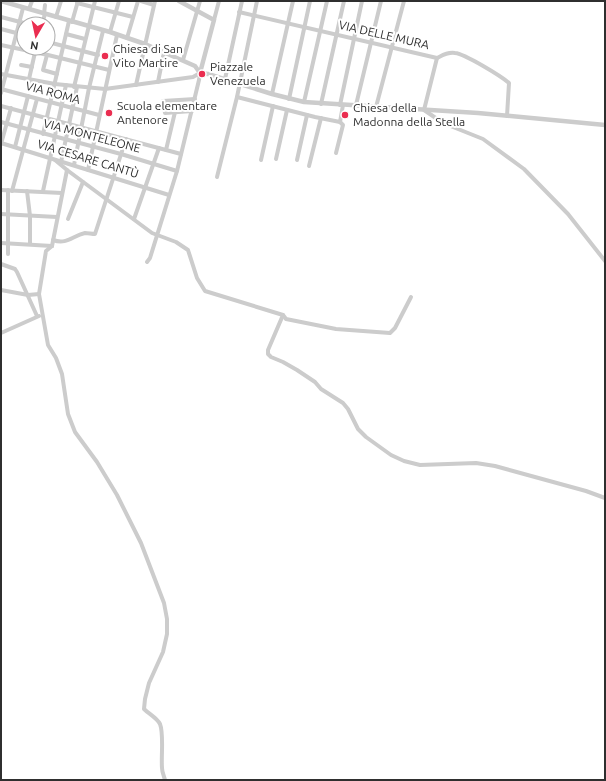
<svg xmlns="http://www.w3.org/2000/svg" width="606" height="781" font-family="Ubuntu,sans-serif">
<rect width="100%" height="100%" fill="#fff"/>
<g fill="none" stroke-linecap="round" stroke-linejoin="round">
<!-- minor -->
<g stroke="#ccc" stroke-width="4">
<polyline points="141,1 154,5"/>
<polyline points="257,1 237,97 315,117 340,122 343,105"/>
<polyline points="77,3 133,17"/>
<polyline points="29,9 32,1"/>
<path d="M239,12l198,46c6,-3 11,-6 18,-5 10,1 46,23 54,30l-2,33"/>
<polyline points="44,14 45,5"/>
<polyline points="1,17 28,24"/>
<polyline points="56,17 61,1"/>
<polyline points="214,20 219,1"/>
<polyline points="72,22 78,1"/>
<polyline points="42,24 45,14"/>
<polyline points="48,28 52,29"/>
<polyline points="1,29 24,35"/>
<polyline points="110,32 119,1"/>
<polyline points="66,34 85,39"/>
<polyline points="127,38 138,1"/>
<polyline points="48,42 98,55"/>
<polyline points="1,45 48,55 109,70"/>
<polyline points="47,55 43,70 57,74"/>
<polyline points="437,58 424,110 443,123 483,139 524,169 568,214 605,261"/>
<polyline points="183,60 200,1"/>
<polyline points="21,65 32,67"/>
<polyline points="1,74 55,84 105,89 193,77 200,73"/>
<polyline points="225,79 242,1"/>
<polyline points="158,82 164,52"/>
<polyline points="136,85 155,1"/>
<polyline points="74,87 95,1"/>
<polyline points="1,89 99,115"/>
<polyline points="28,89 29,79 36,48"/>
<polyline points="1,93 23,8"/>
<polyline points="272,94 293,1"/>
<polyline points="289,99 310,1"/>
<polyline points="304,102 327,1"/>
<polyline points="321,104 344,1"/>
<polyline points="340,105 362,1"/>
<polyline points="356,105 381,1"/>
<polyline points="1,106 181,154"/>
<polyline points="376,107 404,1"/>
<polyline points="192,111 165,113 163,101 195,99"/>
<polyline points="1,122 121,154 177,171"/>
<polyline points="43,134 69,21"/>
<polyline points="1,143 169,195"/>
<polyline points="1,144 11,108"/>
<polyline points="15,147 28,96"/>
<polyline points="166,150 175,112"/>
<polyline points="336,153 343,125 340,122"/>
<polyline points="276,159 287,110"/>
<polyline points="55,160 67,170 152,233 176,242 188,250 197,278 205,291 283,315 268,350 268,354 271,357 283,362 297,370 315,382 321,389 343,403 348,409 358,429 366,437 391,455 404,461 420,465 476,463 495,466 586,491 605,498"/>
<polyline points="261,160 273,106"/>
<polyline points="297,160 307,115"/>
<polyline points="61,162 77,87"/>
<polyline points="74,165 89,88 103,31"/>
<polyline points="309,166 321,118"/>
<polyline points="88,170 117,35"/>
<polyline points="217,177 237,97"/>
<polyline points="1,190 62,193"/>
<polyline points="12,191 37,99"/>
<polyline points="27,191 30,216 30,244"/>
<polyline points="43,191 66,85"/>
<polyline points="1,214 57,217"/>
<polyline points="68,219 83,182"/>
<polyline points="134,219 159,148"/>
<path d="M53,240c14,5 19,-4 32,-7 3,0 7,1 10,1l31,-95"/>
<polyline points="1,243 52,246"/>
<path d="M52,246l-6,5 -7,43 9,51 8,13 6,16 6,40 7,18 22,30 20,33 24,48 23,60 3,16v15l-4,18 -14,31 -4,16 -1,10c5,5 13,9 16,15 4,10 1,32 2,44 0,4 2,8 3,12"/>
<polyline points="52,246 67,170"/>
<polyline points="8,254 8,190"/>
<polyline points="147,262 150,258 177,171 199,80 200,73"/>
<polyline points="1,264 15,269 17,272 37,316"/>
<polyline points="1,290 28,295 39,294"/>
<polyline points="283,315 286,319 336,329 390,333 395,328 411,297"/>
<polyline points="1,333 39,316"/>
</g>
<!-- tertiary -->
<g stroke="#ccc" stroke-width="4.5">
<polyline points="1,1 110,32 145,44 195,66 200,73"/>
<polyline points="179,1 214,20 200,73"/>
<polyline points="200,73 208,74 272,94 304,102 478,113 605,125"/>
</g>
</g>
<!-- markers -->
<g fill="#ea2d50" stroke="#fff" stroke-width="1.5">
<circle cx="105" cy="56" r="4"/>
<circle cx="202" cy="74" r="4"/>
<circle cx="109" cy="113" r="4"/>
<circle cx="345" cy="115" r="4"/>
</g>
<g text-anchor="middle" stroke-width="4" stroke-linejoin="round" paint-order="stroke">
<!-- street labels -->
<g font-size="12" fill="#2f2f2f" stroke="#fff">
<text transform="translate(384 35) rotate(13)" y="4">VIA DELLE MURA</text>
<text transform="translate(53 93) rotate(15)" y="4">VIA ROMA</text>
<text transform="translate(92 136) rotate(15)" y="4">VIA MONTELEONE</text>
<text transform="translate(88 159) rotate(17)" y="4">VIA CESARE CANTÙ</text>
</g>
<!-- poi labels -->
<g font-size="12" fill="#2f2f2f" stroke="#fff" text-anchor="start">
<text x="113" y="53">Chiesa di San<tspan x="113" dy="14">Vito Martire</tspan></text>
<text x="210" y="71">Piazzale<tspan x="210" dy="14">Venezuela</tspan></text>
<text x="117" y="110">Scuola elementare<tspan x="117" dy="14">Antenore</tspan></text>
<text x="353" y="112">Chiesa della<tspan x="353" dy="14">Madonna della Stella</tspan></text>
</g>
</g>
<!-- border -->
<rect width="606" height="781" fill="none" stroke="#2f2f2f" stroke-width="4"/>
<!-- north arrow -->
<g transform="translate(36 36) rotate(189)"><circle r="19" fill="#ffffff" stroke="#acacac"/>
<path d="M0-3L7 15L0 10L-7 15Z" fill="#ea2d50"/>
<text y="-6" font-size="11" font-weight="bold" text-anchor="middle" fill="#2f2f2f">N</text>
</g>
</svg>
